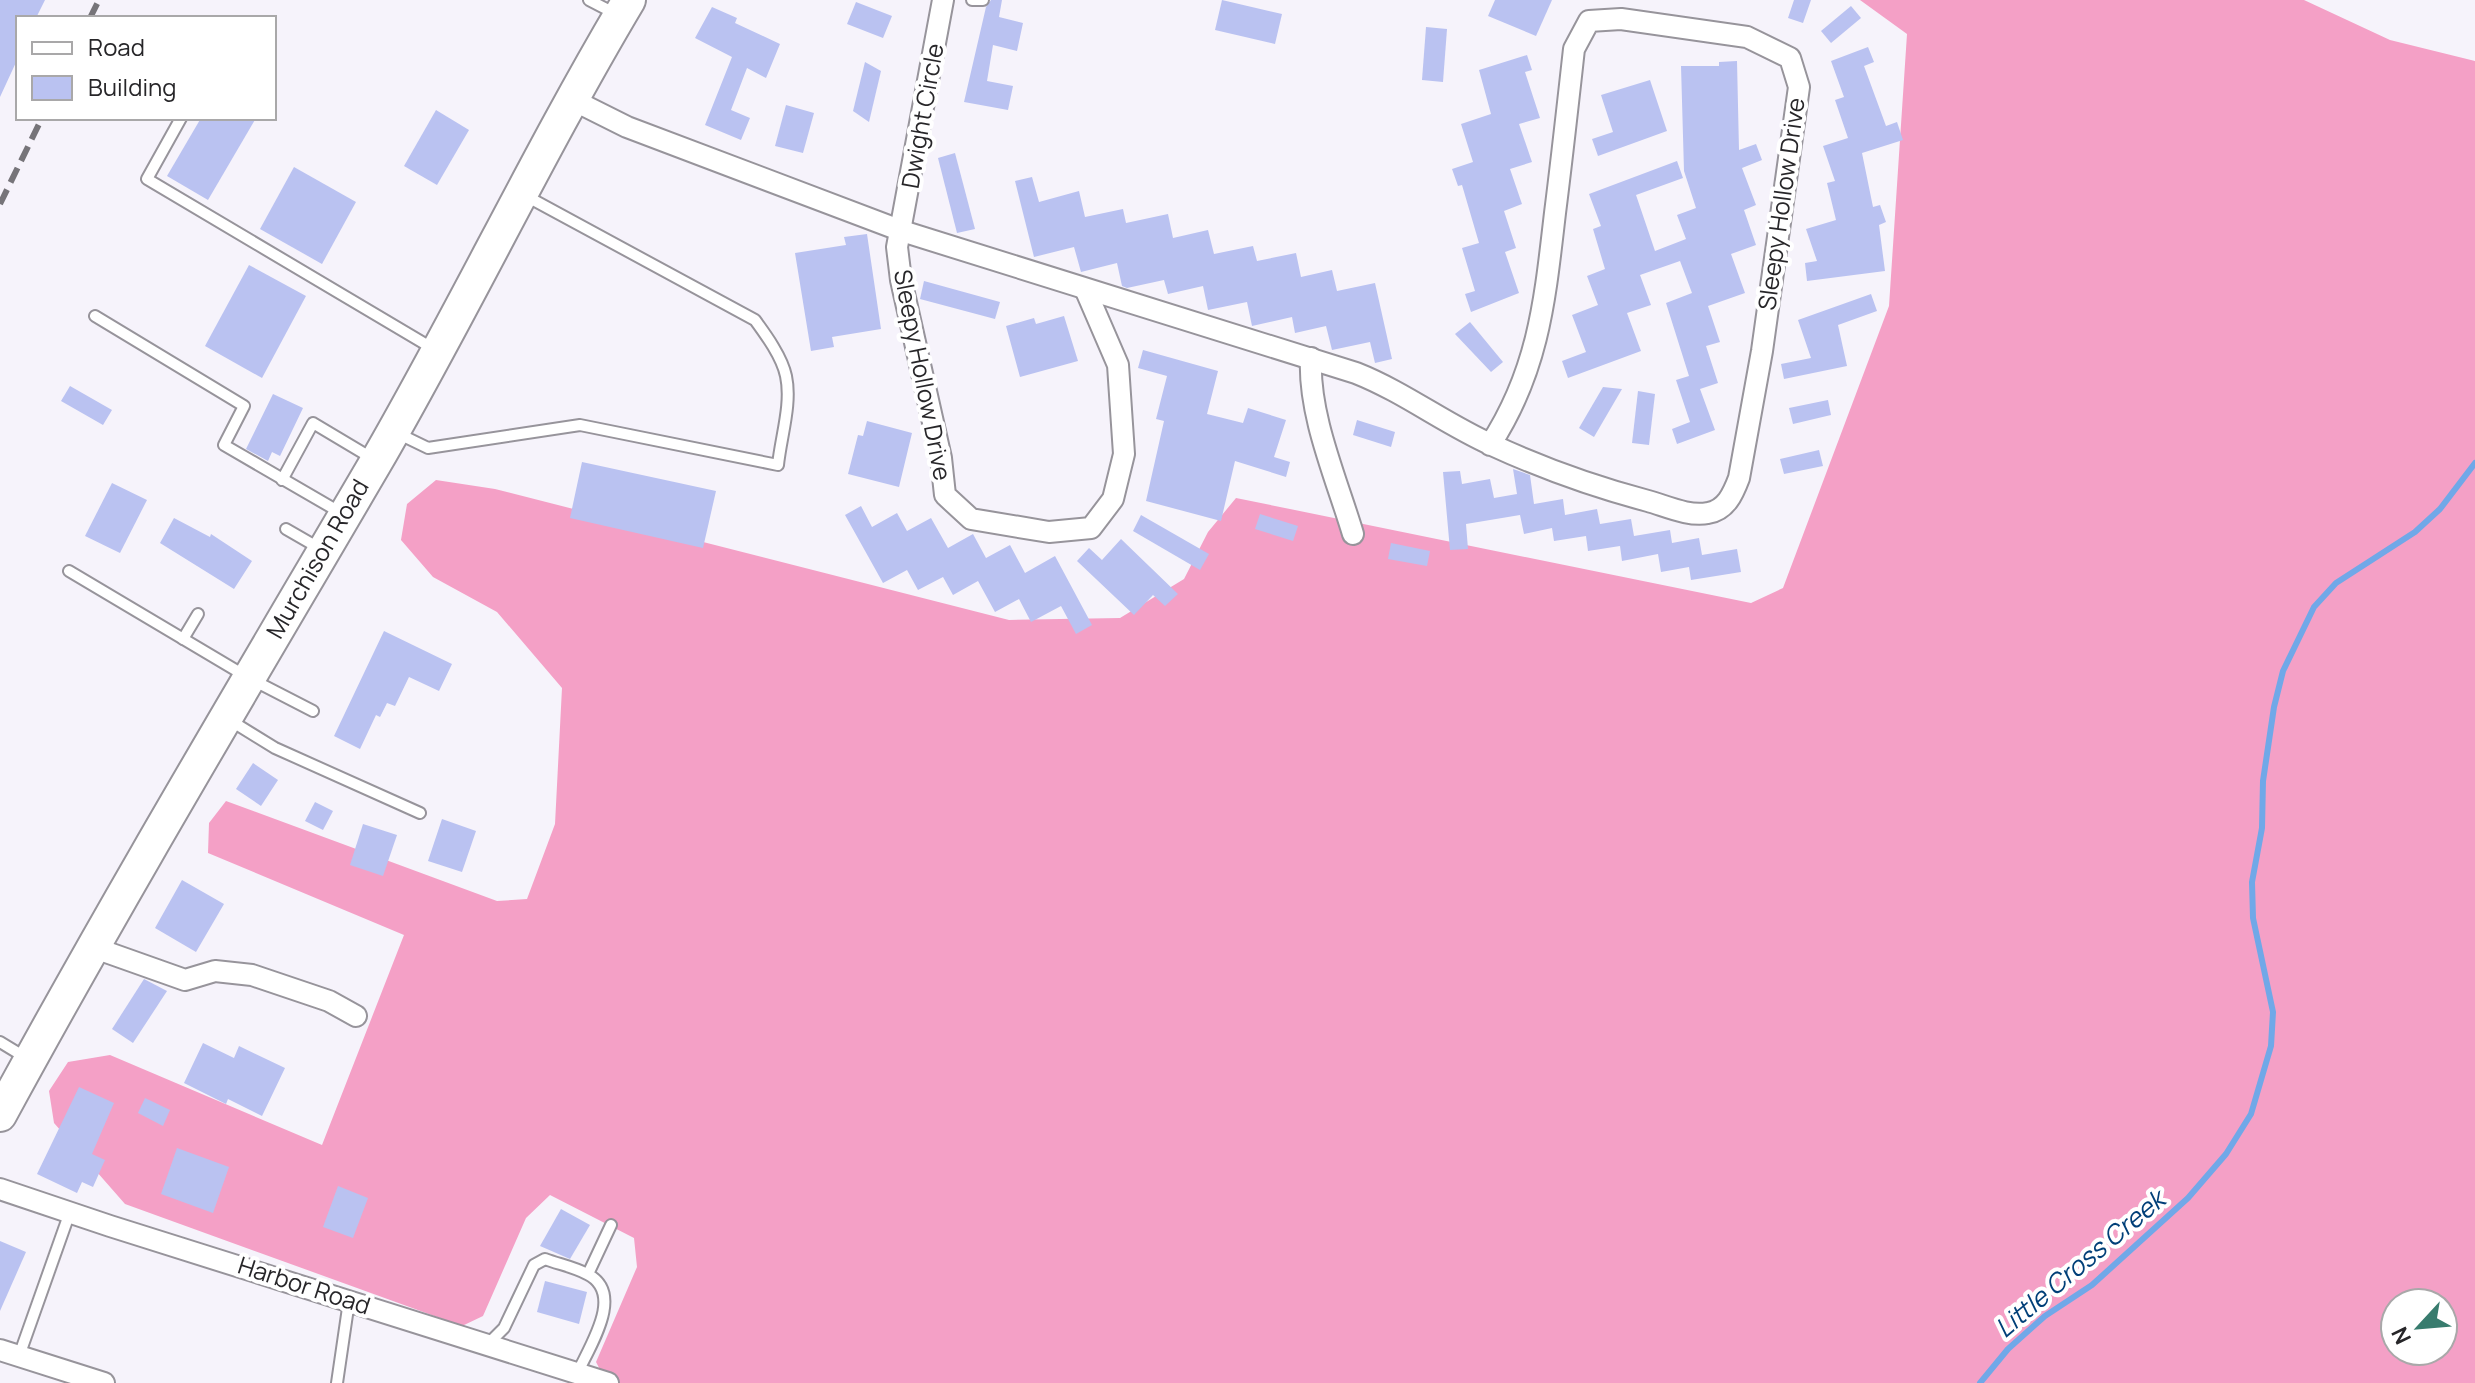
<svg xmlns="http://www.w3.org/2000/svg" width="2475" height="1383" font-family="Manrope,sans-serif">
<rect width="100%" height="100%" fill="#f6f3fb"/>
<!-- forest -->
<path fill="#f4a0c6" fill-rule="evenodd" d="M1860,0h444l86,40 85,21v1322h-1868l-11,-21 41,-95 -3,-29 -84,-43 -24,23 -43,98 -21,10 -337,-122 -71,-81 -5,-32 19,-29 42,-7 212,90 82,-210 -196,-82 1,-30 17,-22 271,100 30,-2 28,-75 7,-136 -65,-76 -64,-35 -32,-37 6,-36 29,-24 59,9 514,131 111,-2 64,-39 24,-47 28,-34 515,105 32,-15 106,-282 18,-272zM2395,1303h48v48h-48z"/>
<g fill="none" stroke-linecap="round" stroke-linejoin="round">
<!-- stream -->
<polyline stroke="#70a8e8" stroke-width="6" points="1980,1383 2008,1349 2045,1316 2092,1285 2188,1198 2226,1154 2251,1114 2271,1046 2273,1012 2253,918 2252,882 2262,828 2263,781 2274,707 2283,671 2314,607 2336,583 2415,532 2440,509 2475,463"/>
</g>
<!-- building -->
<g fill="#bac2f1">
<polygon points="0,0 45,0 36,18 18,18 18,58 0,97"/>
<polygon points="991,0 1002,0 999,17 1023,23 1017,51 993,45 987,81 1013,86 1008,110 964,102 986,7"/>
<polygon points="1222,0 1282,14 1275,44 1215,30"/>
<polygon points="1495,0 1552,0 1536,36 1488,16"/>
<polygon points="1794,0 1811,0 1803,23 1788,18"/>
<polygon points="856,2 892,16 883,38 847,24"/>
<polygon points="1851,6 1861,18 1831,43 1821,31"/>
<polygon points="712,7 737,18 735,23 780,44 766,78 747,68 731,110 750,118 741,140 705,125 732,57 695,38"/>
<polygon points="1426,27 1447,29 1443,82 1422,80"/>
<polygon points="1868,47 1874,62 1864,66 1886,126 1897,122 1903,140 1862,153 1873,207 1880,205 1886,222 1879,225 1885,271 1807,281 1805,263 1817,261 1806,229 1836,220 1827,183 1835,181 1823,146 1848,138 1835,100 1844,97 1831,61"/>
<polygon points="1527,55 1532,70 1525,72 1540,118 1519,124 1532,162 1510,169 1522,204 1504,211 1516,248 1505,252 1519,293 1471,312 1465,294 1475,291 1462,248 1479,243 1462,185 1458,186 1452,169 1473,162 1461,124 1491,114 1479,70"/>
<polygon points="1737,61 1739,150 1756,144 1762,160 1742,168 1756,205 1744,210 1756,245 1731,254 1745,293 1708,306 1720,342 1706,346 1718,383 1700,389 1715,430 1677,444 1672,429 1690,422 1676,380 1689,376 1666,303 1692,293 1680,261 1640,275 1651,305 1627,313 1641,351 1568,378 1562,361 1586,352 1572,315 1598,305 1587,276 1605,269 1593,229 1601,226 1589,194 1677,161 1683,178 1636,195 1655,251 1686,239 1677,215 1696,208 1684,171 1681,66 1719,66 1719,62"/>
<polygon points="865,62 881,71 869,122 853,111"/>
<polygon points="1650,80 1667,131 1598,156 1592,139 1613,132 1601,95"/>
<polygon points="786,105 814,113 803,153 775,146"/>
<polygon points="436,110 469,130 437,185 404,166"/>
<polygon points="201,118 256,118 208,200 167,176"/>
<polygon points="955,153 975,229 957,233 938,158"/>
<polygon points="294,167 356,202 322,264 260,229"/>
<polygon points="1032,177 1039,202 1079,191 1085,217 1123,209 1126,223 1168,214 1173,238 1208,230 1214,254 1253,246 1257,261 1296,253 1301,277 1332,270 1337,291 1375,283 1392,359 1375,363 1370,342 1332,350 1326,326 1295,333 1292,317 1252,326 1247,302 1208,310 1203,286 1168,294 1164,280 1127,288 1122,286 1117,263 1081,272 1074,247 1034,257 1015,181"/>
<polygon points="867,234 881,329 832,337 834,347 811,351 795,253 846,245 844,237"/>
<polygon points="249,265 306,296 262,378 205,346"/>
<polygon points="924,281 1000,302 995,319 920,299"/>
<polygon points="1871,294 1877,311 1838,325 1847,366 1784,379 1781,364 1811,358 1798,320"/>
<polygon points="1064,316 1078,361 1020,377 1006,326 1034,318 1036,324"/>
<polygon points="1470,322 1503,362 1491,372 1455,334"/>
<polygon points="1143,350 1218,371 1207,414 1243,423 1248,408 1286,420 1274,457 1290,462 1286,477 1235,461 1221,521 1146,501 1164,421 1156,419 1167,376 1138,368"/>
<polygon points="70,386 112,410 103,425 61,401"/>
<polygon points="1603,387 1622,389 1594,437 1579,428"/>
<polygon points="1638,391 1655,394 1649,445 1632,443"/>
<polygon points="273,394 303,408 280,456 272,452 268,461 246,449"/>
<polygon points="1828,400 1831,415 1793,424 1789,408"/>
<polygon points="1357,420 1395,432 1391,447 1353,435"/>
<polygon points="867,421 912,433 899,487 848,474 858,435 863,436"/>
<polygon points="1819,450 1823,466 1784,474 1780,459"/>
<polygon points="582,462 716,491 703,548 570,518"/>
<polygon points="1513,469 1530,475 1534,504 1563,499 1565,515 1597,509 1600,524 1631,519 1634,536 1670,530 1672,543 1699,538 1702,555 1737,549 1741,572 1691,580 1689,567 1661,572 1658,554 1622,561 1620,546 1588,551 1586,536 1554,541 1552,528 1524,534 1520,515 1466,524 1468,549 1450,550 1443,472 1460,471 1462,484 1490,479 1494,498 1517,494"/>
<polygon points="112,483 147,500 120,553 85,536"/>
<polygon points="861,506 872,527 897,513 907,531 931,518 948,548 973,534 986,558 1010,545 1025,573 1055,556 1092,625 1076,634 1061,606 1031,622 1019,599 995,612 978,581 953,595 943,577 918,590 907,570 883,583 845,515"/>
<polygon points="1260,514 1298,526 1293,541 1255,529"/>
<polygon points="1141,515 1209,554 1200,570 1133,531"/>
<polygon points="174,518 210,537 211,534 252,561 234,589 160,543"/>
<polygon points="1121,539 1178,594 1165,606 1153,595 1134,615 1077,561 1089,548 1102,560"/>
<polygon points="1391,543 1430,551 1427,566 1388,559"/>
<polygon points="384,631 452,664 439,691 409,677 395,706 387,703 380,717 376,715 360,749 334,736"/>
<polygon points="253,763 278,780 261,806 236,789"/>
<polygon points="315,802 333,811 323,830 305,821"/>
<polygon points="442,819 476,831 462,872 428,861"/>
<polygon points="363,824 397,835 383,876 350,865"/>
<polygon points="182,880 224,904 196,952 155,928"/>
<polygon points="144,979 167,991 133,1043 112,1029"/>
<polygon points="203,1043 234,1058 239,1046 285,1068 262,1116 228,1099 226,1104 184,1083"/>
<polygon points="79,1087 114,1103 92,1154 105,1160 93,1187 82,1182 77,1193 37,1174"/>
<polygon points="145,1098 170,1110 163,1126 138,1113"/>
<polygon points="177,1148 229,1167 213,1213 161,1194"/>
<polygon points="338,1186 368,1198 353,1238 323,1227"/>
<polygon points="561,1209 590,1225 570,1259 540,1246"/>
<polygon points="0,1241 26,1252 0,1311"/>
<polygon points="545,1281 587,1292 579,1324 537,1312"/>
</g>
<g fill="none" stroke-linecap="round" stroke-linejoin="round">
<defs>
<g id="service">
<polyline points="589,0 616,14"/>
<polyline points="972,0 983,0"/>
<polyline points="181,118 147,179 432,348"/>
<polyline points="95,316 244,406 224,445 343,514"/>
<path d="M397,433l31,15 152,-23 198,40c3,-29 14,-61 8,-89 -4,-19 -20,-41 -31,-56l-229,-124"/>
<polyline points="282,480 313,423 375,460"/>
<polyline points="286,529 319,548"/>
<polyline points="69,571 249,678 313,711"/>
<polyline points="183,639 198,614"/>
<polyline points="228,719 275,748 420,813"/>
<polyline points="0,1042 28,1059"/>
<polyline points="588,1274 611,1225"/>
<path d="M487,1345l17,-17 30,-63 11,-6c13,5 29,8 42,15 39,19 2,73 -10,100"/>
<polyline points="19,1356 70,1212"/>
<polyline points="337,1383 349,1301"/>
</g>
<g id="minor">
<polyline points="943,0 897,247 901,280 941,458 945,495 971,519 1049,532 1091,528 1113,499 1124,454 1118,365 1086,291"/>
<path d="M573,100l54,27 275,104 454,142c48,19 89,51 136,72 50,23 103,42 156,56 18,5 41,16 60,12 18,-3 25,-19 31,-35l23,-127 37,-264 -9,-29 -43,-21 -126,-18 -32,2 -15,28c-6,54 -12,109 -19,164 -10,86 -16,157 -65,232"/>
<path d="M1311,358c-3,57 26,122 42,176"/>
<polyline points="92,947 185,980 215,971 252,975 329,1001 356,1016"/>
<polyline points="0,1189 110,1226 608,1383"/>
<polyline points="0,1350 104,1383"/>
</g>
<path id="primary" d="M0,1115c120,-221 249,-436 376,-653 88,-152 163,-311 253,-462"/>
</defs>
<!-- service casing -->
<use href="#service" stroke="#97949b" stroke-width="14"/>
<!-- minor casing -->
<use href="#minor" stroke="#97949b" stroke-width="24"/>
<!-- primary casing -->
<use href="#primary" stroke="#97949b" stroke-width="36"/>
<!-- service -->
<use href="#service" stroke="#fff" stroke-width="10"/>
<!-- minor -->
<use href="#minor" stroke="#fff" stroke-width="20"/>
<!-- primary -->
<use href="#primary" stroke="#fff" stroke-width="32"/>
<!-- rail -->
<g stroke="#767479" stroke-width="6" stroke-dasharray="16 8" stroke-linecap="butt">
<polyline points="90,18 99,0"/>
<polyline points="0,204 42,118"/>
</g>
</g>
<g text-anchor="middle" stroke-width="8" stroke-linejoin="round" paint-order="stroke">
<!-- street labels -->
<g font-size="24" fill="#272629" stroke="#fff">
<text transform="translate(923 116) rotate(-80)" y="8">Dwight Circle</text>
<text transform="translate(1782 204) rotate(-82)" y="8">Sleepy Hollow Drive</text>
<text transform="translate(922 375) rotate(79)" y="8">Sleepy Hollow Drive</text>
<text transform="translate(318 559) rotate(-60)" y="8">Murchison Road</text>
<text transform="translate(304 1286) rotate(18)" y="8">Harbor Road</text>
</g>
<!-- water labels -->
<g font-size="26" font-style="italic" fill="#003f78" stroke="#fff">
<text transform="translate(2080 1264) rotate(-40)" y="9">Little Cross Creek</text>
</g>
</g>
<!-- legend -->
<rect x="16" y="16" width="260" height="104" fill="#ffffff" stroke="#a9a8a9" stroke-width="2"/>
<rect x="32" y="42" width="40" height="12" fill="#ffffff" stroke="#a9a8a9" stroke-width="2"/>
<text x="88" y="56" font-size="24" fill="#272629">Road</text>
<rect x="32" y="76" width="40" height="24" fill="#bac2f1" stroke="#a9a8a9" stroke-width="2"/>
<text x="88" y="96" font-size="24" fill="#272629">Building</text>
<!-- north arrow -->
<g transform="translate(2419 1327) rotate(244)"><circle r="38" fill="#ffffff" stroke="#a9a8a9" stroke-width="2"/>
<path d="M0-6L14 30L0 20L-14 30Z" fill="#387c6e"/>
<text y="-12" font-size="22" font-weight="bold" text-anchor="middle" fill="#272629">N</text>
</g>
</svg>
